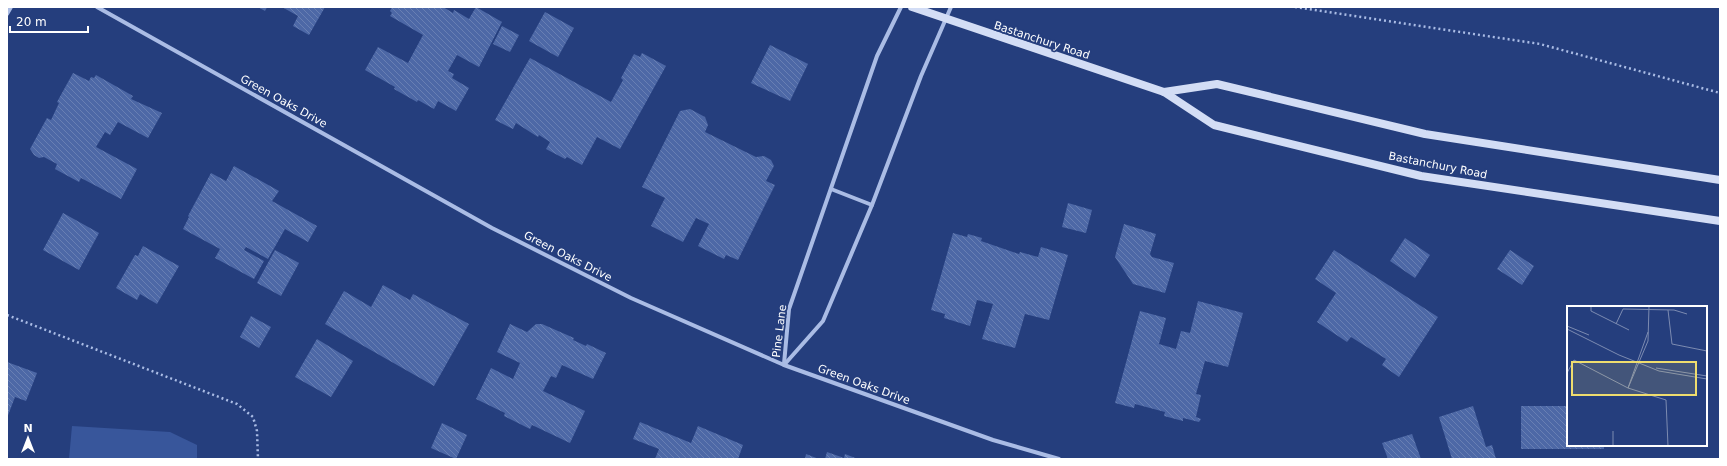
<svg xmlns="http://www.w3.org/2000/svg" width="1727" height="466" font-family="'DejaVu Sans',sans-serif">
<defs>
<pattern id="building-back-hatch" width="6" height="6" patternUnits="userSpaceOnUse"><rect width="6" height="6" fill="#4d68a6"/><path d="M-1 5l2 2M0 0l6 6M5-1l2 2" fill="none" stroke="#687fb3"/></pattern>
</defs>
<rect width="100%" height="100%" fill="#253e7d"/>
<!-- garden -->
<polygon fill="#38569b" points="72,426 170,432 197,445 197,459 69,459"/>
<!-- building -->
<g fill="url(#building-back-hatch)">
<polygon points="258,7 267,7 265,11"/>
<polygon points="282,7 325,7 309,35 293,26 298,16"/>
<polygon points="392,7 443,7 453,13 454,10 469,19 476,7 502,22 479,67 457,55 448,71 454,74 452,78 469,88 456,111 438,101 434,109 418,100 417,102 394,89 395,87 365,70 378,47 408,63 423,35 390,16 392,13 390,11"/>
<polygon points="545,12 574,28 558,57 529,41"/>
<polygon points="502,26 519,35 510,52 493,44"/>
<polygon points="770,45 808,64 790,101 751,83"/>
<polygon points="642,53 666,66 620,149 597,137 582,165 567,157 565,159 546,149 550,142 539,135 538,137 516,123 513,129 495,120 530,58 611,102 623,80 621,78 634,54 640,57"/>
<polygon points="73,73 89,81 91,77 94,78 96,75 133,96 131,99 162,113 148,138 118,122 110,135 105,132 96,147 137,169 121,199 81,178 79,182 55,169 57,164 44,157 39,158 34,155 30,149 47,118 51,120 59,103 57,102"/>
<polygon points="690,109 705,117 708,125 705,132 756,157 764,156 771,160 774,166 766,181 775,185 738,260 726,255 724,259 698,246 709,224 696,218 683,242 651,226 665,198 642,187 680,111"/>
<polygon points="234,166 279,191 272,201 317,226 308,242 285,229 268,259 246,247 244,250 264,261 254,279 215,258 220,249 183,229 189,217 188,216 211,173 226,181"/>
<polygon points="1068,203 1092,210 1086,233 1062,227"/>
<polygon points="63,213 99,233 79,270 43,250"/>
<polygon points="1124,224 1156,234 1150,254 1152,257 1174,263 1165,293 1133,284 1115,257"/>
<polygon points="953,233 967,237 968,234 982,238 981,241 1019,254 1020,252 1038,257 1041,247 1068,255 1049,320 1025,314 1015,348 982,339 993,304 977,300 970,326 944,318 945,314 931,310"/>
<polygon points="1405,238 1430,255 1415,278 1390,261"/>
<polygon points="143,246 179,266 157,304 140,294 137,300 116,288 135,255 138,256"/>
<polygon points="275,250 299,263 281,296 257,283"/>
<polygon points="1334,250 1438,317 1399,377 1382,365 1386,359 1351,337 1347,342 1317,322 1336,293 1315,279"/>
<polygon points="1510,250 1534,266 1522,285 1497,269"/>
<polygon points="383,285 410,300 413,294 469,324 434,386 325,324 344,291 371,307"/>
<polygon points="1198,301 1243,313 1228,367 1205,361 1196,394 1201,395 1196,417 1201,419 1199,422 1183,418 1183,421 1164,416 1165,412 1135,404 1134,408 1115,403 1140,311 1166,318 1159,344 1176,349 1181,331 1190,333"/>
<polygon points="251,316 271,327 259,348 240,337"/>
<polygon points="510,324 527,332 536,324 542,324 574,338 573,340 586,346 587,344 606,353 593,379 562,365 556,378 551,376 543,391 585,411 570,443 532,425 530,429 504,416 505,413 476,399 491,368 513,379 520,363 497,352"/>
<polygon points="317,339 353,361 331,397 295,377"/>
<polygon points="7,362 37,373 26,401 15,397 7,418"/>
<polygon points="1473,406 1486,447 1492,445 1496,459 1452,459 1439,417"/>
<polygon points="1521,406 1568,406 1568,445 1604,445 1604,449 1521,449"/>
<polygon points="640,422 691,443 698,426 743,445 738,459 655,459 659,449 633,439"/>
<polygon points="442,423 467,435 456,459 431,448"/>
<polygon points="1412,434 1421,459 1388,459 1382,443"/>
<polygon points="827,452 844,458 845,454 858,459 825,459"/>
<polygon points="806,454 819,459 805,459"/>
</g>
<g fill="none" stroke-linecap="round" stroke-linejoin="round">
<!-- path -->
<g stroke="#aabce5" stroke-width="2.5" stroke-dasharray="2 3" stroke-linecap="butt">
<polyline points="1295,7 1540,44 1720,93"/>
<polyline points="7,315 237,404 253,417 257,431 258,459"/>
</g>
<!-- street -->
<g stroke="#aabce5" stroke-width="4">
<polyline points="97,7 492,228 631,298 784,365 993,440 1059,459"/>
<polyline points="7,14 11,7"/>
<polyline points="831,189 872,205"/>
<polyline points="784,364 789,309 877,56 901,7"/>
<polyline points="784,365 823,321 872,205 921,76 951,7"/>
</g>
<!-- secondary -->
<g stroke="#d3ddf5" stroke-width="8">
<polyline points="912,7 1164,92 1214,125 1421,176 1720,221"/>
<polyline points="1164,92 1217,84 1425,134 1720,180"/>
</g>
</g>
<g text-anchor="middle" stroke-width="3.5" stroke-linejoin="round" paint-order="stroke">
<!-- street labels -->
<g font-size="11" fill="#fff" stroke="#253e7d">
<text transform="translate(1042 40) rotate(18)" y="4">Bastanchury Road</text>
<text transform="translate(284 101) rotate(29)" y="4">Green Oaks Drive</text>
<text transform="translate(1438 165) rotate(11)" y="4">Bastanchury Road</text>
<text transform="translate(568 256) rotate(27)" y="4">Green Oaks Drive</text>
<text transform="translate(779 331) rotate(-83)" y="4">Pine Lane</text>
<text transform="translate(864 384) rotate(20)" y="4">Green Oaks Drive</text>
</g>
</g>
<!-- overview -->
<g transform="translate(1567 306)">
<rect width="140" height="140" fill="#253e7d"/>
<path fill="none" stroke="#7c8bb1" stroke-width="1" d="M24,0v5l38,19M101,4l4,34 35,7M49,18l7,-15 51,1 13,4M0,20l22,9M0,23l52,26 40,16 48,8M89,62l51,8M0,67l7,-13 54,28 38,12 2,46M61,82l20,-47 1,-35M61,82l20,-56M46,125v15"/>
<path fill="#efdd6e" fill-opacity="0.15" stroke="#efdd6e" stroke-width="2" d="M5,56h124v33h-124z"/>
<rect width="140" height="140" fill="none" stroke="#fff" stroke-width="2"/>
</g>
<!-- border -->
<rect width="1727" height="466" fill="none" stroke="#ffffff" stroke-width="16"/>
<!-- north arrow -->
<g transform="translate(28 438)" stroke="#253e7d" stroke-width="3" paint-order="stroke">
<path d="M0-3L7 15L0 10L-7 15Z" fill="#ffffff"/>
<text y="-6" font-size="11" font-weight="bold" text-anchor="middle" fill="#ffffff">N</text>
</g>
<!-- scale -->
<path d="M10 26v6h78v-6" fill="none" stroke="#ffffff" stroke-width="2"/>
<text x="16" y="26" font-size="12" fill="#ffffff" stroke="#253e7d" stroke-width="3" paint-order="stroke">20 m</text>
</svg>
